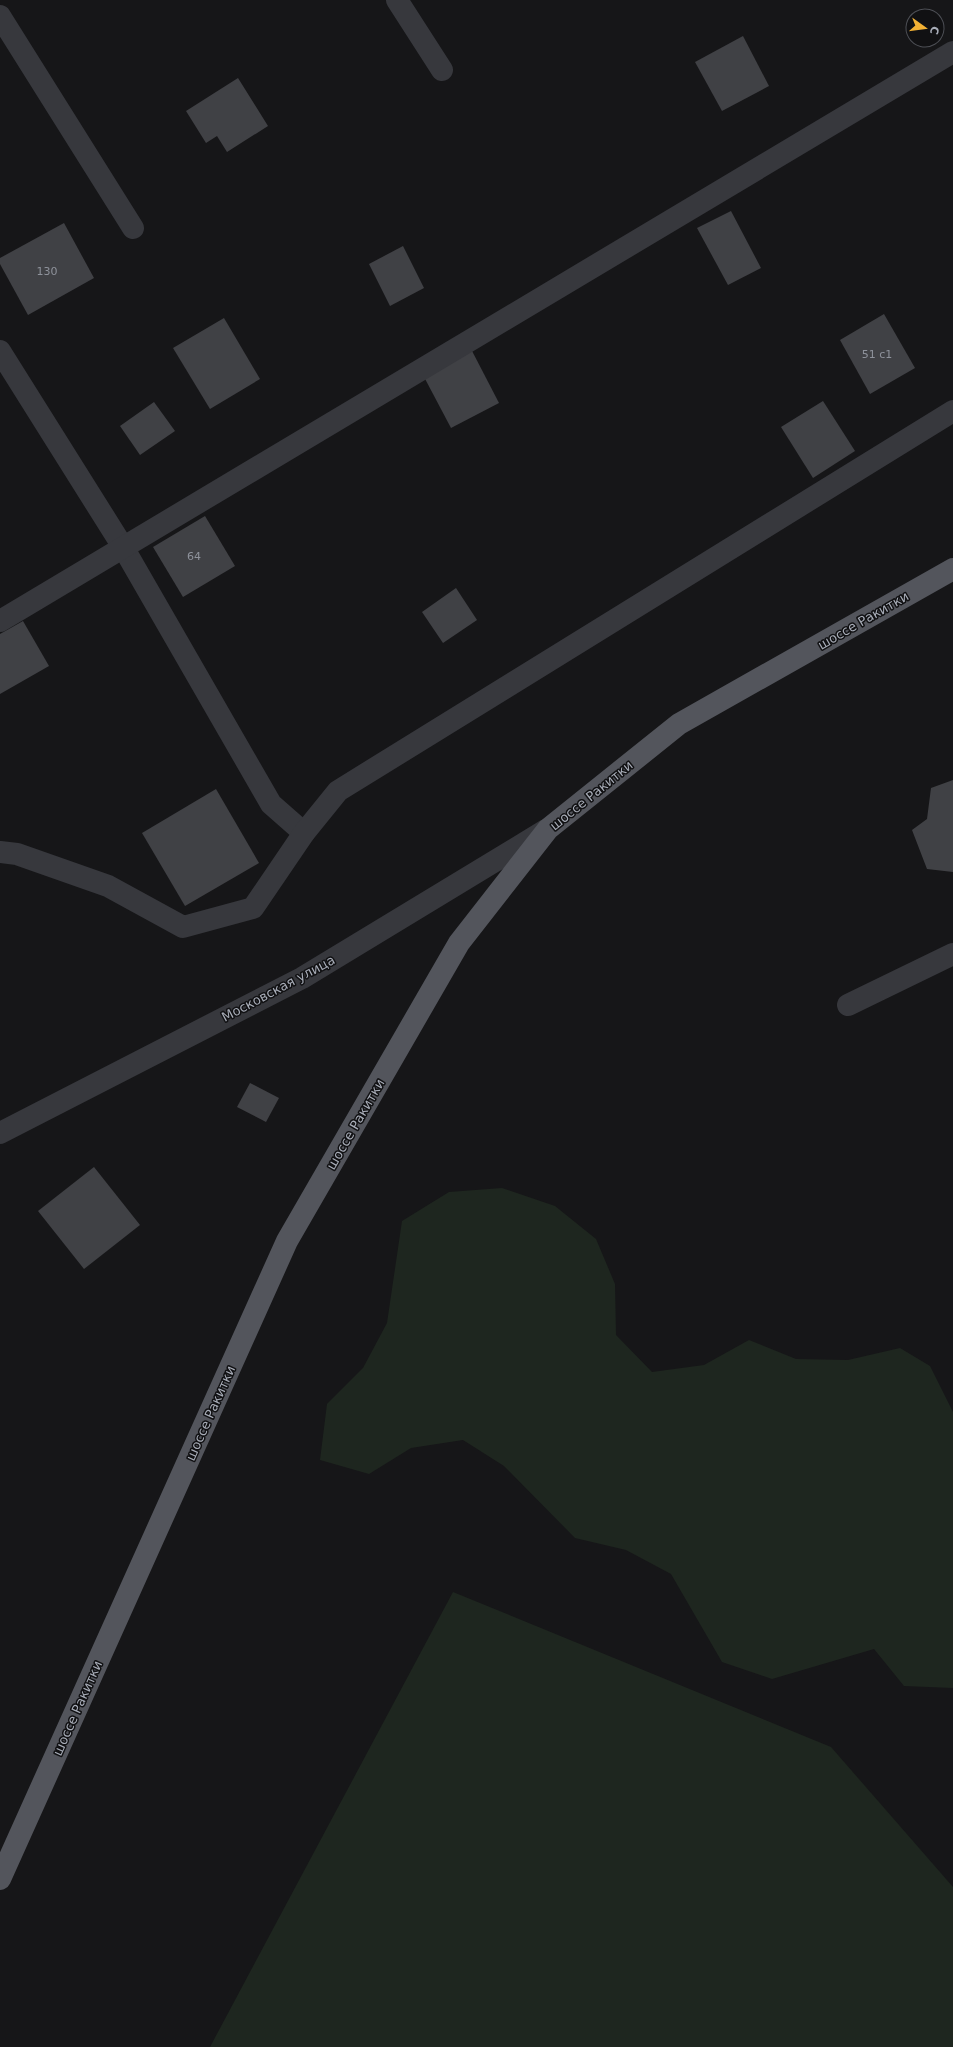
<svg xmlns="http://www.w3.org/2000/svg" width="953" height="2047" font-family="'DejaVu Sans',sans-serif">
<rect width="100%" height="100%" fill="#161618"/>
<!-- green -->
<g fill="#1e261f">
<polygon points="502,1188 555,1206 596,1239 615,1284 616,1335 652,1372 704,1365 749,1340 796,1359 848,1360 900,1348 930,1366 953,1412 953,1688 904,1686 874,1649 772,1679 722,1662 671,1574 626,1550 575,1538 504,1466 463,1440 411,1448 369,1474 320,1460 327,1404 363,1368 387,1323 402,1221 449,1192"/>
<polygon points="453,1592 831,1747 953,1887 953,2047 210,2047"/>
</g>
<!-- building -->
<g fill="#404145">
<polygon points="743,36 769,86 722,111 695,62"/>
<polygon points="238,78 268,126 227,152 217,136 206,143 186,111"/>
<polygon points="731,211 761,268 728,285 697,228"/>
<polygon points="64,223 94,278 28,315 0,264 0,258"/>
<polygon points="403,246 424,288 390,306 369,264"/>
<polygon points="884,314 915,368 870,394 840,340"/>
<polygon points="224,318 260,379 210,409 173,348"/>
<polygon points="471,349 499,403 451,428 423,375"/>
<polygon points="823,401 855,451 813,478 781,427"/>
<polygon points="154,402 175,431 140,455 120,426"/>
<polygon points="205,516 235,566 183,597 153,547"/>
<polygon points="456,588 477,620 443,643 422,612"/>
<polygon points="23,621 49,666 0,694 0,634"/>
<polygon points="953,780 953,872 927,869 912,830 927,819 931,788"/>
<polygon points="216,789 259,863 185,906 142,833"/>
<polygon points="250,1083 279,1098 266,1122 237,1107"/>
<polygon points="94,1167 140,1225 84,1269 38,1211"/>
</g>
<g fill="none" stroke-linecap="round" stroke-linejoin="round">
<!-- minor -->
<g stroke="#37383d" stroke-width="22">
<polyline points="397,0 442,70"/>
<polyline points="0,16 133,228"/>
<polyline points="0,351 123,547 271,804 304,833"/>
<polyline points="0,621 953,52"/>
<polyline points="0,852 17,854 108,886 183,927 253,908 304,833 338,791 953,411"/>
<polyline points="848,1005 953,954"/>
<polyline points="0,1133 302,978 546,830"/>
</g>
<!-- major -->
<polyline stroke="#53555c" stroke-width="22" points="0,1879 287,1241 459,943 548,829 679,724 953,569"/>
</g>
<g text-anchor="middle" stroke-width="3" stroke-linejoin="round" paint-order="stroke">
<!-- number labels -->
<g font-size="11" fill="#8e929b">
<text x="47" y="275">130</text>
<text x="877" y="358">51 с1</text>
<text x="194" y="560">64</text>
</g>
<!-- street labels -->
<g font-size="13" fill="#a8adb8" stroke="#111113">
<text transform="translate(863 620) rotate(-30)" y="5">шоссе Ракитки</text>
<text transform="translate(591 795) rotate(-39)" y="5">шоссе Ракитки</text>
<text transform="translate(278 988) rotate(-28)" y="5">Московская улица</text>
<text transform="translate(355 1124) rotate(-60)" y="5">шоссе Ракитки</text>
<text transform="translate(210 1413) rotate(-66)" y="5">шоссе Ракитки</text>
<text transform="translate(77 1708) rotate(-66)" y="5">шоссе Ракитки</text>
</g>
</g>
<!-- north arrow -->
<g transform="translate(925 28) rotate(104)"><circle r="19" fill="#111113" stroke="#4d4f55"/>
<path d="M0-3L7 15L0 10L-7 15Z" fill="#f2b134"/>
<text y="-6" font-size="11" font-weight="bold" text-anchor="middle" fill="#a8adb8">С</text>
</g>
</svg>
